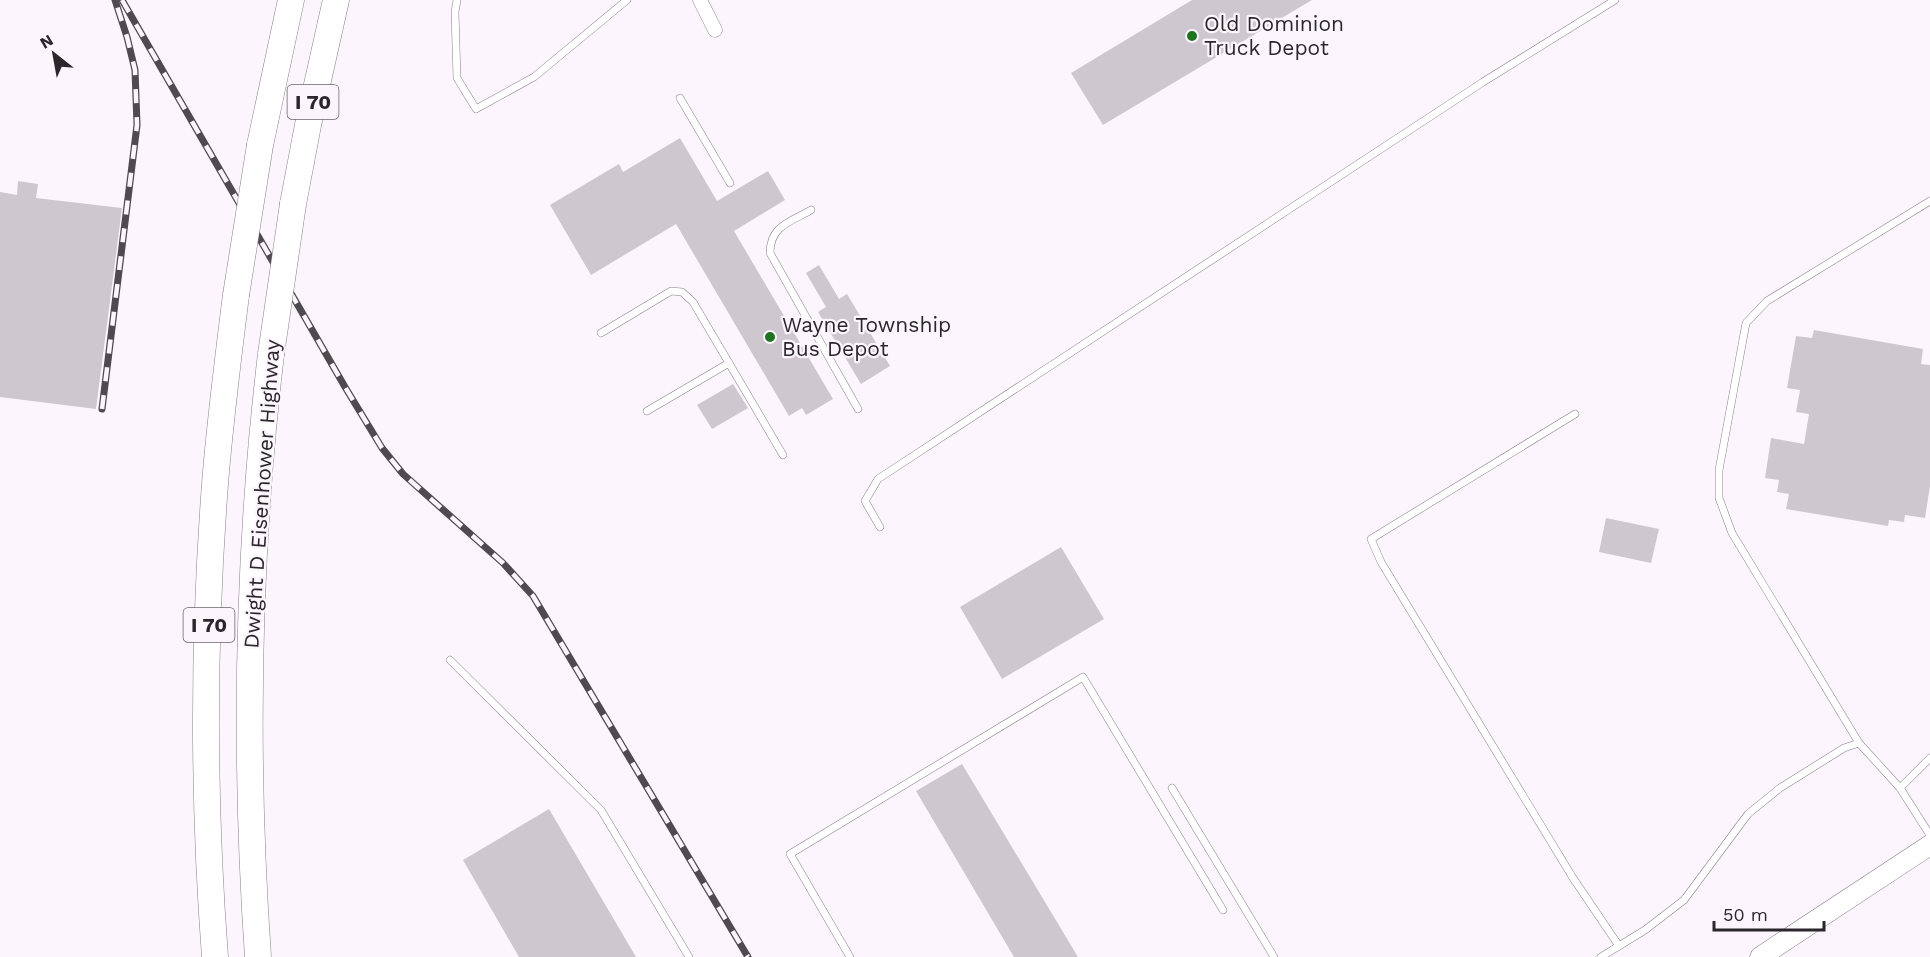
<svg xmlns="http://www.w3.org/2000/svg" width="1930" height="957" font-family="'Work Sans',sans-serif">
<rect width="100%" height="100%" fill="#fdf5fe"/>
<!-- building -->
<g fill="#cfc7d0">
<polygon points="1192,0 1312,0 1103,125 1071,73"/>
<polygon points="680,138 717,201 768,171 785,200 734,231 833,399 806,415 802,408 789,416 676,224 591,275 550,205 619,164 623,172"/>
<polygon points="18,181 38,184 36,198 122,208 96,409 0,397 0,192 17,195"/>
<polygon points="819,265 839,299 847,294 890,366 861,384 818,312 826,307 806,273"/>
<polygon points="1814,330 1923,349 1921,364 1930,365 1930,486 1925,518 1905,515 1904,522 1889,520 1888,526 1786,509 1789,494 1777,492 1779,480 1765,478 1771,438 1804,444 1809,414 1796,412 1800,390 1787,388 1796,336 1812,338"/>
<polygon points="733,384 748,408 712,429 697,405"/>
<polygon points="1606,518 1659,529 1651,563 1599,552"/>
<polygon points="1061,547 1104,619 1002,679 960,607"/>
<polygon points="962,764 1078,957 1014,957 916,791"/>
<polygon points="549,809 636,957 519,957 463,860"/>
</g>
<g fill="none" stroke-linecap="round" stroke-linejoin="round">
<defs>
<g id="lane">
<polyline points="457,0 455,12 457,78 476,109 534,77 627,0"/>
<polyline points="680,98 730,183"/>
<path d="M811,210c-21,12 -41,16 -41,43l88,156"/>
<polyline points="601,333 671,291 682,292 693,302 783,455"/>
<polyline points="647,411 729,363"/>
<polyline points="1575,414 1371,539 1381,562 1573,878 1619,946"/>
<polyline points="880,527 865,501 878,479 1483,82 1615,0"/>
<polyline points="450,660 601,810 689,957"/>
<polyline points="1859,743 1732,533 1719,498 1719,470 1746,323 1767,301 1930,201"/>
<polyline points="1172,788 1274,957"/>
<polyline points="1900,788 1930,758"/>
<polyline points="850,957 790,854 1083,677 1223,910"/>
<polyline points="1601,957 1645,930 1684,900 1748,814 1780,788 1844,748 1859,743 1900,788 1930,835"/>
</g>
<polyline id="street" points="700,0 715,30"/>
<polyline id="secondary" points="1760,957 1930,845"/>
<g id="highway">
<polyline points="260,145 291,0"/>
<polyline points="293,204 308,125 336,0"/>
<path d="M215,957c-12,-157 -12,-316 0,-473 5,-63 13,-126 21,-189"/>
<path d="M258,957c-14,-202 -11,-402 13,-603"/>
</g>
</defs>
<!-- lane casing -->
<use href="#lane" stroke="#878088" stroke-width="8"/>
<!-- street casing -->
<use href="#street" stroke="#878088" stroke-width="15"/>
<!-- secondary casing -->
<use href="#secondary" stroke="#878088" stroke-width="21"/>
<!-- highway casing -->
<use href="#highway" stroke="#878088" stroke-width="27"/>
<!-- lane -->
<use href="#lane" stroke="#fff" stroke-width="7"/>
<!-- street -->
<use href="#street" stroke="#fff" stroke-width="14"/>
<!-- secondary -->
<use href="#secondary" stroke="#fff" stroke-width="20"/>
<!-- highway -->
<use href="#highway" stroke="#fff" stroke-width="26"/>
<defs>
<g id="rail">
<polyline points="122,0 345,387 382,448 403,474 503,563 533,596 748,957"/>
<polyline points="102,409 137,125 135,70 127,37 115,0"/>
</g>
</defs>
<!-- rail casing -->
<use href="#rail" stroke="#4e4a4f" stroke-width="7"/>
<!-- rail -->
<use href="#rail" stroke="#fdf5fe" stroke-width="4.5" stroke-dasharray="14" stroke-linecap="butt"/>
<defs>
<g id="highway-bridge">
<polyline points="236,295 260,145"/>
<polyline points="271,354 293,204"/>
</g>
</defs>
<!-- highway-bridge casing -->
<use href="#highway-bridge" stroke="#878088" stroke-width="27" stroke-linecap="butt"/>
<!-- highway-bridge -->
<use href="#highway-bridge" stroke="#fff" stroke-width="26"/>
</g>
<!-- markers -->
<g fill="#1f741f" stroke="#fdf5fe" stroke-width="2">
<circle cx="1192" cy="36" r="6"/>
<circle cx="770" cy="337" r="6"/>
</g>
<g text-anchor="middle" stroke-width="4.5" stroke-linejoin="round" paint-order="stroke">
<!-- shield labels -->
<g fill="#fdf5fe" stroke="#69656a" stroke-width="1.5">
<rect x="287.5" y="85" width="51" height="34" rx="4.5"/>
<rect x="183.5" y="608" width="51" height="34" rx="4.5"/>
</g>
<g font-size="20" font-weight="bold" fill="#2a272b">
<text x="313" y="109">I 70</text>
<text x="209" y="632">I 70</text>
</g>
<!-- poi labels -->
<g font-size="21" fill="#2a272b" stroke="#fdf5fe" text-anchor="start">
<text x="1204" y="31">Old Dominion<tspan x="1204" dy="24">Truck Depot</tspan></text>
<text x="782" y="332">Wayne Township<tspan x="782" dy="24">Bus Depot</tspan></text>
</g>
<!-- street labels -->
<g font-size="21" fill="#2a272b" stroke="#fdf5fe">
<text transform="translate(262 494) rotate(-86)" y="7">Dwight D Eisenhower Highway</text>
</g>
</g>
<!-- north arrow -->
<g transform="translate(54 54) rotate(329)" stroke="#fdf5fe" stroke-width="4.5" paint-order="stroke">
<path d="M0-4.5L10 22L0 15L-10 22Z" fill="#2a272b"/>
<text y="-9" font-size="16" font-weight="bold" text-anchor="middle" fill="#2a272b">N</text>
</g>
<!-- scale -->
<path d="M1714 921v9h110v-9" fill="none" stroke="#2a272b" stroke-width="3"/>
<text x="1723" y="921" font-size="18" fill="#2a272b" stroke="#fdf5fe" stroke-width="4.5" paint-order="stroke">50 m</text>
</svg>
